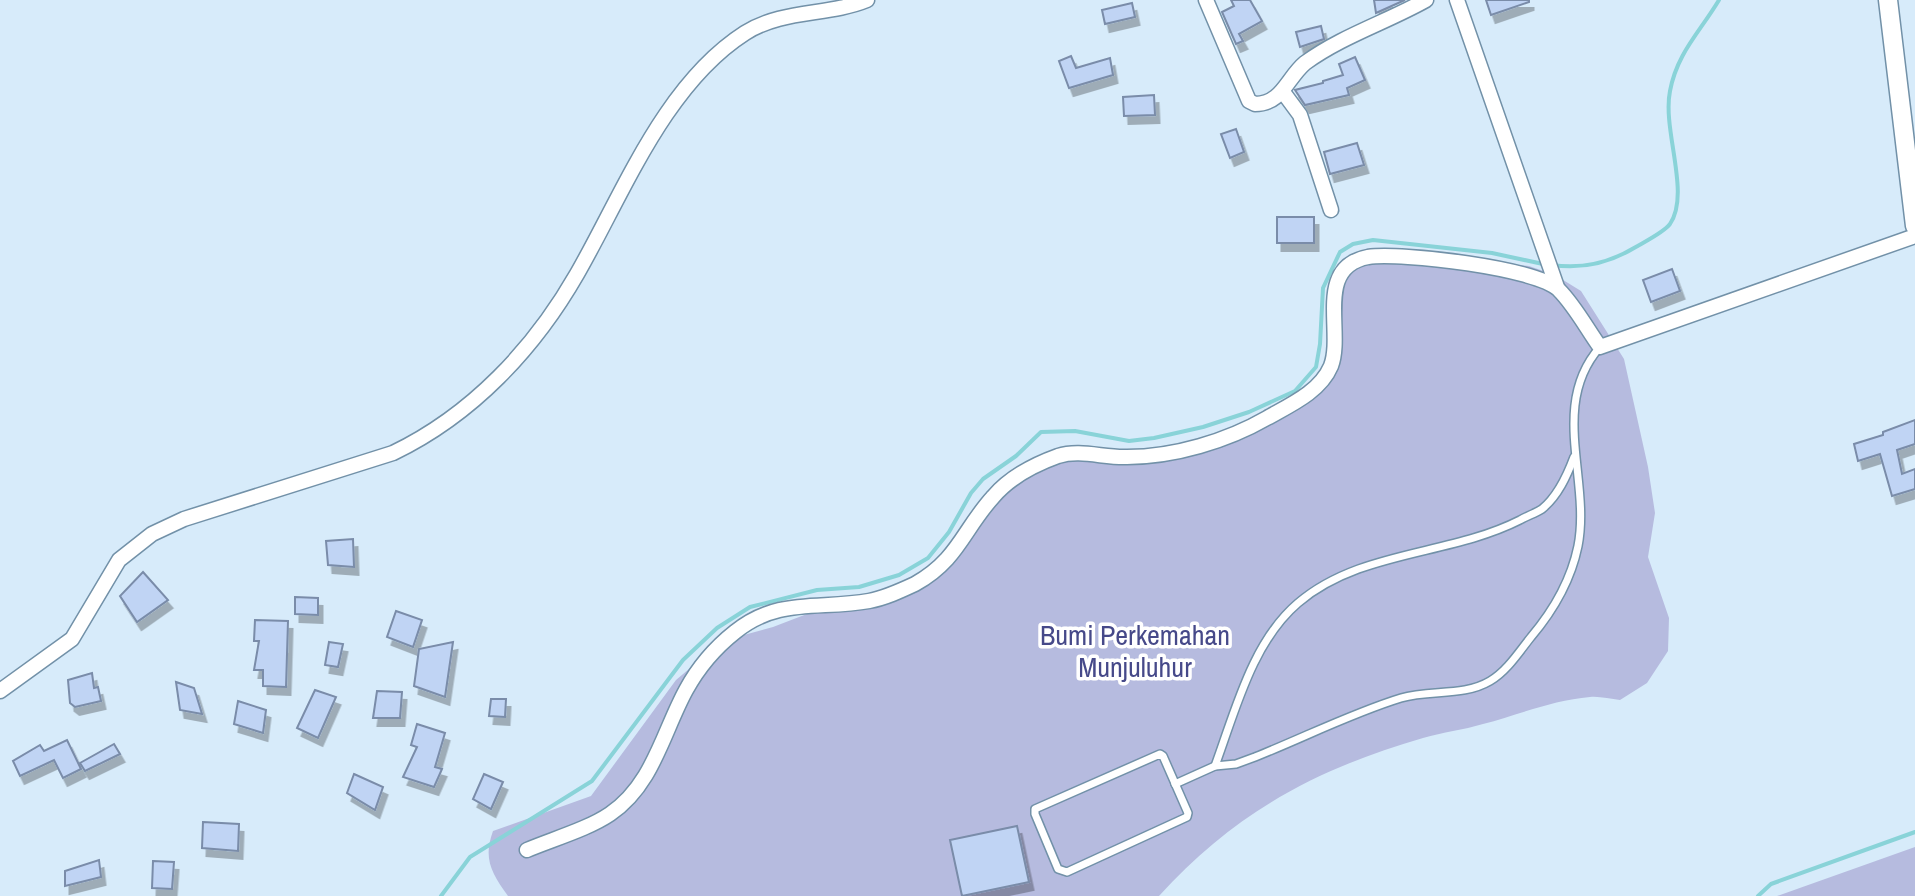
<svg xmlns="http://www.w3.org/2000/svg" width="1915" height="896" font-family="'Archivo Narrow',sans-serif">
<defs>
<filter id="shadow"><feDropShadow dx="4.5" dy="8" stdDeviation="0" flood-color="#0004"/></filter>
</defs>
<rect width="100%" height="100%" fill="#d7ebfa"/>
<!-- green -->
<g fill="#b6bbdf">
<path d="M1374,254l155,12 26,9 26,16 43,68 24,108 7,46 -7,44 21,61 -1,33 -21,32 -27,17c-10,-1 -21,-4 -30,-3 -37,3 -72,18 -107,27 -20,6 -40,8 -60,14 -107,31 -189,75 -264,158h-651c-17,-23 -25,-38 -15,-65l98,-35 85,-116 46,-39 51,-14 73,-28 68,-14 51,-42 65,-82 148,-8 85,-25 59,-44 25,-112z"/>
<polygon points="1915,847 1915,896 1777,896"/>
</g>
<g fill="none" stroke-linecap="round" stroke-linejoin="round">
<!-- stream -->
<g stroke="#89d3d8" stroke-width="4">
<path d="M1552,265c28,4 57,-2 82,-17 10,-6 29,-15 36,-24 21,-31 -8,-94 0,-133 7,-38 30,-59 49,-91"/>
<polyline points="441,896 470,857 592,781 683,660 717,628 750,607 817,590 859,587 899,575 928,558 949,532 971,493 983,479 1016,456 1041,432 1075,431 1129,441 1154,438 1203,427 1249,412 1295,391 1316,367 1320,344 1323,288 1340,252 1353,244 1373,240 1492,253 1543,264"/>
<polyline points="1758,896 1771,884 1915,832"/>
</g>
</g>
<!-- building -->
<g fill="#c0d4f4" stroke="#7a8ca9" stroke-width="2" filter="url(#shadow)">
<polygon points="1231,0 1250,0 1262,21 1239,34 1243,41 1236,44 1222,12 1234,6"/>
<polygon points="1374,0 1405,0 1376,13"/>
<polygon points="1486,0 1529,0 1529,2 1491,15"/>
<polygon points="1132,3 1135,17 1105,24 1102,10"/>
<polygon points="1321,26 1324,39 1300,47 1296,32"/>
<polygon points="1071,56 1076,68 1110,58 1113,75 1069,88 1059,61"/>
<polygon points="1355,57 1365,80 1347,88 1349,95 1305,105 1295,90 1323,83 1323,81 1343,75 1339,64"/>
<polygon points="1154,95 1155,115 1124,116 1123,97"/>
<polygon points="1236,129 1244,152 1230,158 1221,134"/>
<polygon points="1357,143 1364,165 1330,174 1324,152"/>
<rect x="1277" y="217" width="37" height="26"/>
<polygon points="1672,269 1680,291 1651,302 1643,280"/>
<polygon points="1915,420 1915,444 1897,450 1902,474 1915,469 1915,489 1892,496 1880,454 1858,461 1854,444 1883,435 1883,432"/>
<polygon points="353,539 354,567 328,565 326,541"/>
<polygon points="143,572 168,600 137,622 120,596"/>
<polygon points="295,597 318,598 318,615 295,614"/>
<polygon points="396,611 422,620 413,647 387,637"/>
<polygon points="255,620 288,621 286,687 263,686 263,670 254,670 259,641 254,641"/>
<polygon points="329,642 343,644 338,667 325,665"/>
<polygon points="453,642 445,697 414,686 419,649"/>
<polygon points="92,673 94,688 98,687 101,701 75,707 70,703 68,680"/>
<polygon points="176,682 194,688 202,714 180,710"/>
<polygon points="315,690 336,697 318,738 297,728"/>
<polygon points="377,691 402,692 400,718 373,718"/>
<polygon points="491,699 506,699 505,717 489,716"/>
<polygon points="238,701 266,710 263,733 234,724"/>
<polygon points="417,724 445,733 435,767 442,769 434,787 403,777 417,747 411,745"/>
<polygon points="67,740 81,769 63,778 54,760 20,776 13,761 40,745 44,751"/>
<polygon points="114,744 120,754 85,771 80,763"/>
<polygon points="354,774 383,787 375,810 347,793"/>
<polygon points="484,774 503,782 491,809 473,799"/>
<polygon points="203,822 239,824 238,851 202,848"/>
<polygon points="1017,826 1029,882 962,896 950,840"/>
<polygon points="99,860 101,877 65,886 65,871"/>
<polygon points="153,861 174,862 172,889 152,888"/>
</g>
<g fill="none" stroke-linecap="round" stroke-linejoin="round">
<defs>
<g id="service">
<polygon points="1160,754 1163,756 1188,813 1187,817 1067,872 1058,869 1035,814 1035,809"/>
<path d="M1215,766c20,-54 37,-124 83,-163 62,-53 151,-47 222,-83 7,-4 16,-7 22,-11 16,-13 25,-33 32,-52"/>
<path d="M1175,784l40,-18 21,-2 19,-7c48,-19 97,-44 146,-59 29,-9 62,-1 89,-17 17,-10 29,-29 41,-44 22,-26 40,-57 47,-91 13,-66 -29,-141 22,-199"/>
</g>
<g id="minor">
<path d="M1206,0l43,101 6,3c27,0 32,-26 50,-41 37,-27 82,-41 121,-63"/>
<polyline points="1457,0 1557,287"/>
<polyline points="1283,92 1300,115 1331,210"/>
<path d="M0,691l72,-52 47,-79 33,-26 32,-15 209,-66c79,-38 141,-104 184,-179 46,-80 87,-189 168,-241 38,-24 83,-17 122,-33"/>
<path d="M527,850c26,-11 61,-21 83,-36 43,-29 53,-82 76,-124 12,-22 30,-43 49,-58 43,-35 85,-22 134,-31 16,-3 31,-10 46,-17 43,-24 48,-54 78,-87 17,-20 40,-32 65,-41 22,-7 46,2 69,1 47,0 100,-16 140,-39 23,-13 53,-26 64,-52 13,-34 -17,-99 37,-109 32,-5 170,11 191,33 16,16 28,39 41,57l315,-111"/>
</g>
<polyline id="tertiary" points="1888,0 1915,226"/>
</defs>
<!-- service casing -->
<use href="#service" stroke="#7291a8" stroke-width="10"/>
<!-- minor casing -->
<use href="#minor" stroke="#7291a8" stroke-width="17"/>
<!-- tertiary casing -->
<use href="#tertiary" stroke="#7291a8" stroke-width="21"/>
<!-- service -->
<use href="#service" stroke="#fff" stroke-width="7"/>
<!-- minor -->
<use href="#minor" stroke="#fff" stroke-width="14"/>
<!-- tertiary -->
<use href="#tertiary" stroke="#fff" stroke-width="18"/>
</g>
<g text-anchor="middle" stroke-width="7" stroke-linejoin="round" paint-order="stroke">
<!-- park labels -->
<g font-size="28" fill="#464989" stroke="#fff">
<text x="1135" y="645">Bumi Perkemahan<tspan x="1135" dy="32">Munjuluhur</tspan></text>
</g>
</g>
</svg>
